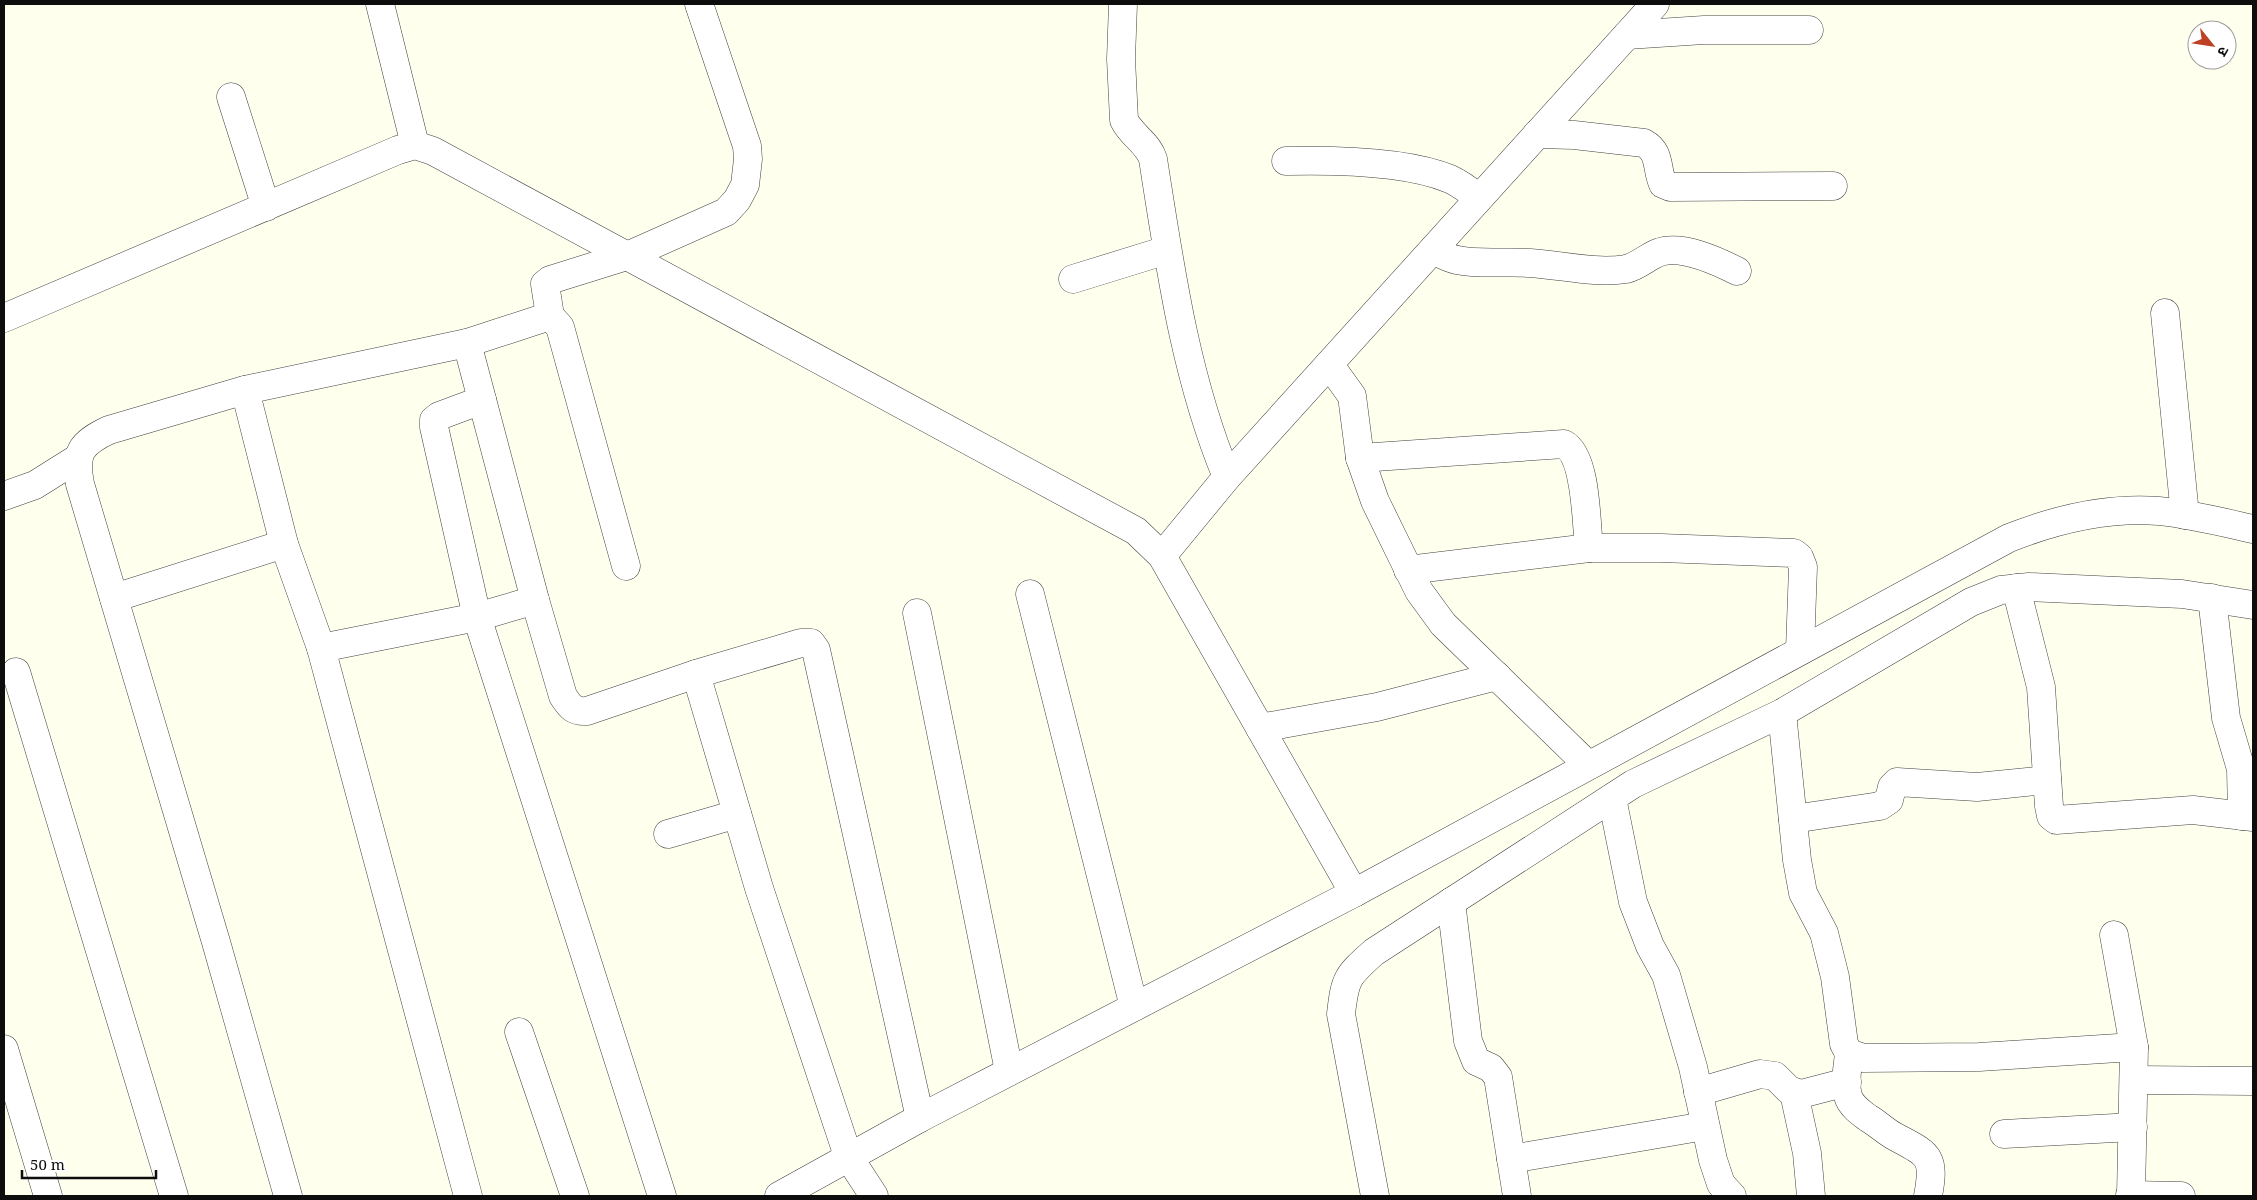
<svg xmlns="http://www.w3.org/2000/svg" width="2257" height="1200" font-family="'Noto Serif','Noto Sans Devanagari',serif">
<rect width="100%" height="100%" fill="#feffed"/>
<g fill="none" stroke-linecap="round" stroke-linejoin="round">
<defs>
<g id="minor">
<polyline points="380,4 415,145"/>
<path d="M1123,4l-2,55 3,61c7,15 24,23 29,39 17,108 32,217 74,318"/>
<polyline points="1627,35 1704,30 1809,30"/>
<polyline points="231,97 266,207"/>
<path d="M1537,134l37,1 70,8c17,9 12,26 19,41l7,3 163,-1"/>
<path d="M1286,161c47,-1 121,0 164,18 11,5 20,12 29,19"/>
<path d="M1433,250c8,4 15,8 24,10 24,5 49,1 73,3 31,2 65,11 96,6 13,-3 22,-13 34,-17 23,-7 57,9 77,19"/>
<polyline points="1073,279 1167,250"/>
<polyline points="2165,313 2185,515"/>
<path d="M4,318l394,-168 17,-5 18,6 703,380 26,25 192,337 655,-355c48,-19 98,-31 150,-27 31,3 63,11 94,18"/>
<path d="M467,343l68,257 28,96c7,11 11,16 24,15l109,-37 105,-31h10l5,7 104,468"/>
<polyline points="1329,364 1352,396 1360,458 1375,501 1419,591 1443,624 1588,765"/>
<polyline points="245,390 284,544 321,648 468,1196"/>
<polyline points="482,400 439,416 434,420 434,427 477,617 662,1196"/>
<path d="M1360,458l204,-14c23,13 22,79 25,104"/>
<polyline points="4,496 35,485 78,458"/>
<polyline points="1162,556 1227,477 1655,4"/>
<polyline points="626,566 560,327 550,316 545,284 550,280 627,256 726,212 737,200 745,185 748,159 747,146 699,4"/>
<polyline points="1408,570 1589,548 1661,548 1794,553 1799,557 1803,567 1800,650"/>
<polyline points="2016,588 2041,687 2049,806 2051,816 2056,820 2193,810 2253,817"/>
<polyline points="1030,594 1134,1007"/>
<polyline points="114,598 284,544"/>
<polyline points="2212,598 2226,718 2241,769 2242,816"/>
<polyline points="917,613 1009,1071"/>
<polyline points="321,648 477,617 535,600"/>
<polyline points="16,672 174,1196"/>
<polyline points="696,674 759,888 848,1156 874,1196"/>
<polyline points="1782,713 1797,860 1803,893 1824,933 1835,977 1844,1044 1849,1053 1863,1058 1979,1057 2134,1047"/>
<polyline points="1260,728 1377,707 1497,676"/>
<polyline points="1612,798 1633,902 1650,946 1666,975 1693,1067 1713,1160 1721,1184 1732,1196"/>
<polyline points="1793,819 1880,806 1889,800 1892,787 1897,782 1977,787 2047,780"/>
<polyline points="668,834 737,814"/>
<polyline points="1451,902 1468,1041 1476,1061 1491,1068 1498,1077 1517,1196"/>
<polyline points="2114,935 2134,1047 2131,1196"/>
<polyline points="519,1032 575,1196"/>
<polyline points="4,1049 48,1196"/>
<path d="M1849,1053c-1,13 -5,30 -1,43 3,10 12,16 20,22 9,5 17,13 26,18 33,18 42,18 34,60"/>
<polyline points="2134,1080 2253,1081"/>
<polyline points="1698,1092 1760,1074 1775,1076 1789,1090 1801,1094 1847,1082"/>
<polyline points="1794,1093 1807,1153 1811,1196"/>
<polyline points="2004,1134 2133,1127"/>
<polyline points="1511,1159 1705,1126"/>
<polyline points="2130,1195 2181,1196"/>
<path d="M288,1196l-72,-254 -136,-458c-6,-31 1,-41 29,-54l136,-40 222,-47 83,-27"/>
<polyline points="779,1196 920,1118 1354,893"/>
<path d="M1375,1196l-34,-182c4,-36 6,-38 33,-62l259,-168 149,-71 189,-111 30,-12 28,-3 153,7 71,11"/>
</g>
</defs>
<!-- minor casing -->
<use href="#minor" stroke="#404040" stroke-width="29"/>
<!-- minor -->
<use href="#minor" stroke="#fff" stroke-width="28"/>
</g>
<!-- border -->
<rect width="2257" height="1200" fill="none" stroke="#0d0d0d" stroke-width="10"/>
<!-- north arrow -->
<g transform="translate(2212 45) rotate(120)"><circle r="24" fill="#ffffff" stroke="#9e9e9e"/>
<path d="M0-4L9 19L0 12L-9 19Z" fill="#bd4125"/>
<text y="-8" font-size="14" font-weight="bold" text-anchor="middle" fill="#0d0d0d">उ</text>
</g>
<!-- scale -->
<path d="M22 1170v8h134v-8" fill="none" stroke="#0d0d0d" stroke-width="2.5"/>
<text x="30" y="1170" font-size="15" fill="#0d0d0d" stroke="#ffffff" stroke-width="4" paint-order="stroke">50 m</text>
</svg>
